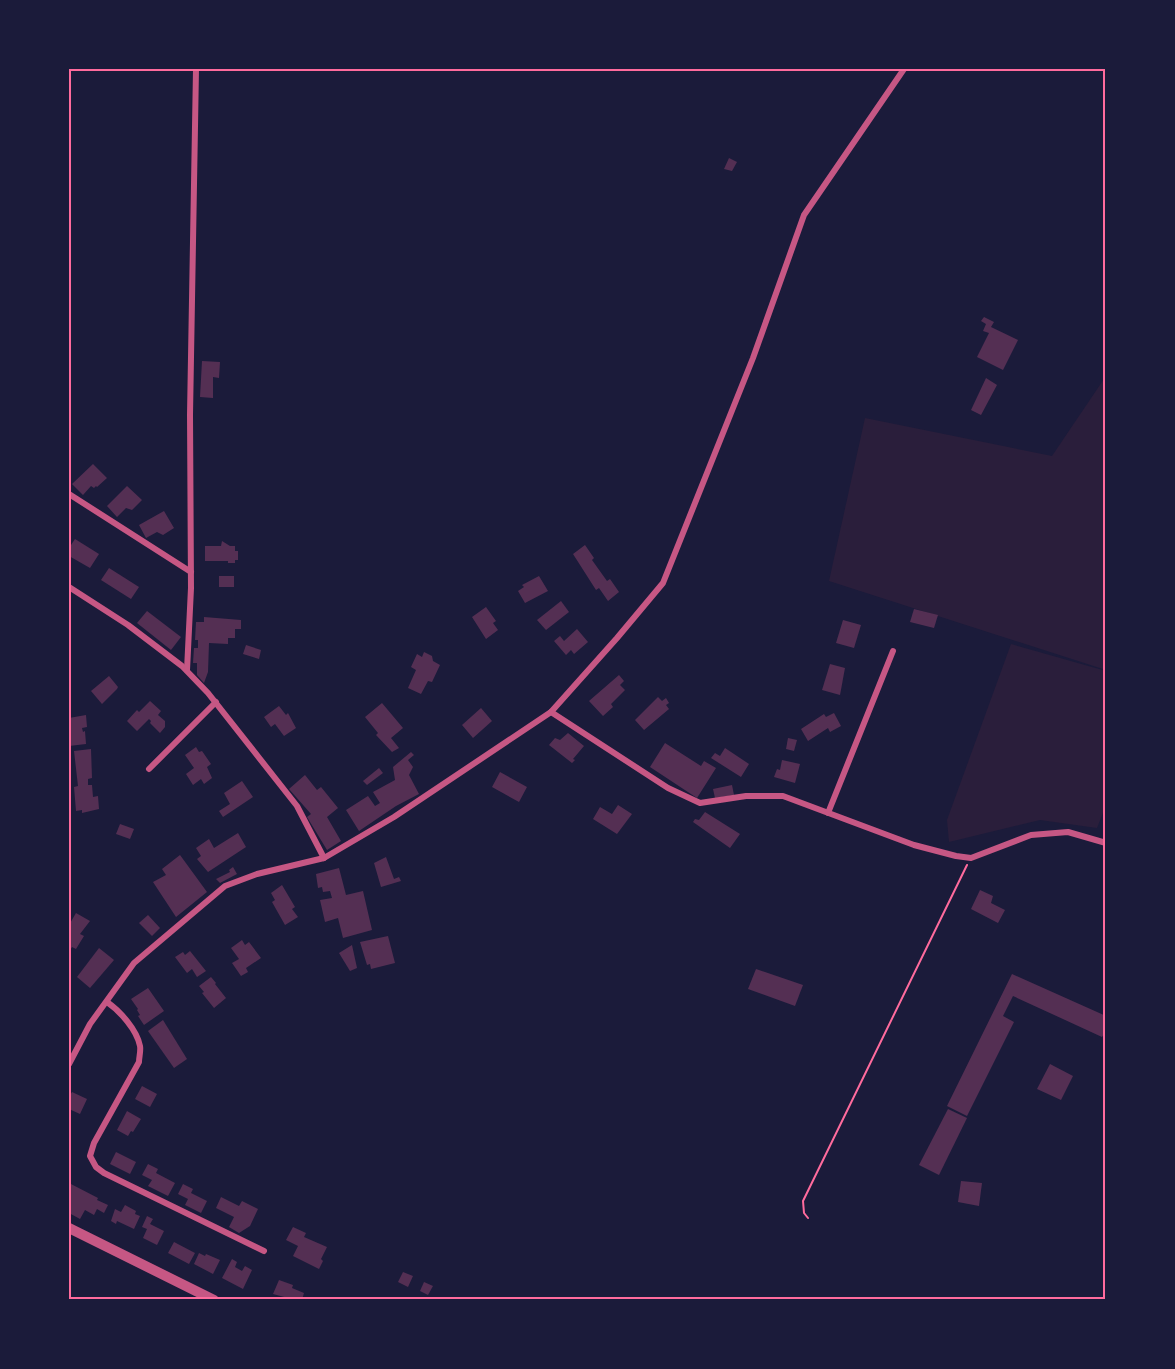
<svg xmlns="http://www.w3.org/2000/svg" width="1175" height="1369" font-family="'PT Serif',serif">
<rect width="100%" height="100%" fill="#1b1b3a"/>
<!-- green -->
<g fill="#2a1e3b">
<polygon points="1106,376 1106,670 829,581 865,418 1052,456"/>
<polygon points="1011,644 1106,671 1106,805 1097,828 1040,820 949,842 947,820"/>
</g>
<!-- building -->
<g fill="#542f53">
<polygon points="729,158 737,162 732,171 724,169"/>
<polygon points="984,317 994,322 991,327 1018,340 1003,370 977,357 989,333 983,331 986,324 981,321"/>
<polygon points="202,361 220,362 219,378 213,377 213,398 200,397"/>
<polygon points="986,378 997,385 981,415 971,410"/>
<polygon points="93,464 107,478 97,487 96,486 94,488 91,486 83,495 72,484"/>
<polygon points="127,486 142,500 132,510 126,508 117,517 107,506"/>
<polygon points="164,511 174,528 163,535 157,532 146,538 139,525"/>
<polygon points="75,539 99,554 90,568 69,556 69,548"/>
<polygon points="222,541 230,546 235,546 235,551 238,551 238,560 235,560 235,563 228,563 228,561 205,561 205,546 221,546"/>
<polygon points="585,545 594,558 592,560 607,581 610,579 619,592 608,601 599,588 596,590 573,554"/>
<polygon points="109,568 139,587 131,599 101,580"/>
<rect x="219" y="576" width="15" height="11"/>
<polygon points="539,576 548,591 525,603 518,591 524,587 522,585"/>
<polygon points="561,601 569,612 546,630 537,620"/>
<polygon points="486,607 496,621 493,623 498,630 486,639 472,617"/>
<polygon points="914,609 938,615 934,628 910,622"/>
<polygon points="147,611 181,637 171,650 137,623"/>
<polygon points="204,617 241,620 241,629 235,629 235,638 228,638 228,644 209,643 208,672 204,683 197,675 197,663 193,663 194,648 198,648 198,640 195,640 196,622 204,622"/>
<polygon points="843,620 861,625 854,648 836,643"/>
<polygon points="577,629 588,642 574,654 571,650 566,655 554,641 560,636 564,641"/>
<polygon points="246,645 261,650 259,659 243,654"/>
<polygon points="424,652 432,656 433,661 440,665 432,682 428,681 421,694 408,688 416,670 411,667 417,654 422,657"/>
<polygon points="830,664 845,668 840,695 822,690"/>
<polygon points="619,675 624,681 620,685 625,690 611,704 613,707 603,716 589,701"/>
<polygon points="109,676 118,687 117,689 102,704 91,691"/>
<polygon points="658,697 662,701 666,698 669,703 666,705 669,709 644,730 635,720"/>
<polygon points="150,701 161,711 158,715 165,721 165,727 160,733 150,723 151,721 149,719 137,731 127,721 137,710 139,712"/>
<polygon points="382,703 403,728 391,738 399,748 392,752 376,735 378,733 365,717"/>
<polygon points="279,706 286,715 288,713 296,728 284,736 275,724 271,727 264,717"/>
<polygon points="481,708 492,721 473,738 462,725"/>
<polygon points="834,713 841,726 830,732 828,728 808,741 801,729 824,714 826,717"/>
<polygon points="86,715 87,727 82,728 83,732 85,731 86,744 69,746 69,718"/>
<polygon points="568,733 584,746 573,759 575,760 572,763 549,745 555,738 560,740"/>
<polygon points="788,738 797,740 794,751 786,749"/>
<polygon points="665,743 701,766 704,761 716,768 697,798 650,767"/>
<polygon points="196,747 199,752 202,751 211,764 207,767 212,778 204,784 201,779 193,785 186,774 194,768 185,755"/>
<polygon points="725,748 749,764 741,777 711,758 715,753 720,756"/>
<polygon points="91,749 92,778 88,779 88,785 92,785 93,797 98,796 99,809 82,813 82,810 76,811 74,787 78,786 74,751"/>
<polygon points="411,752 414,755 408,760 413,767 409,775 419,794 396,806 359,831 346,810 368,796 375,806 380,803 373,792 395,780 393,767"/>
<polygon points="782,760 800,764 795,783 774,777 777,769 780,770"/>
<polygon points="379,768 383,773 367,785 363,781"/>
<polygon points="500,772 527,787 519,802 492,787"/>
<polygon points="305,775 317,790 321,787 338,808 327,817 341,841 327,850 307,817 311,814 289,789"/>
<polygon points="242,781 253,797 223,817 219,811 230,804 224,793"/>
<polygon points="732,785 734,795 715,798 713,789"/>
<polygon points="618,805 632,814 617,834 593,819 600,807 612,814"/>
<polygon points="705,812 740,834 730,848 693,822 695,819 699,820"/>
<polygon points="120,824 134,829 130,839 116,834"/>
<polygon points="238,833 246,847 208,872 197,859 201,856 196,848 209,839 214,848"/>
<polygon points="180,855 207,892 176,917 153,882 166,875 162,869"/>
<polygon points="386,857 394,879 399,877 401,881 381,887 374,863"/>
<polygon points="233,867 237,874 220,883 216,879 230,872 229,870"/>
<polygon points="339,868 346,895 363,891 372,930 343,938 338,918 325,922 320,900 332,898 330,891 323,892 322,887 318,888 316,874"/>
<polygon points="282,885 295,907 292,909 298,917 285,925 272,902 275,900 271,893"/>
<polygon points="980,890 993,896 991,903 1005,910 998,923 971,909"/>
<polygon points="76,913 90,921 80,934 84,936 76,949 72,947 69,952 69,925"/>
<polygon points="148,915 160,928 152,936 139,923"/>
<polygon points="388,936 395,963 371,969 370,964 367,965 360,942"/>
<polygon points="242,940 245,945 249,942 261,958 246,968 248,972 241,976 232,963 239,959 231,948"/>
<polygon points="352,945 357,968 350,971 339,953"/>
<polygon points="99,948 114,960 90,988 77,977"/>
<polygon points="190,951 206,971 197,977 192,969 187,973 175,957 183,952 185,955"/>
<polygon points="756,969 803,985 795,1006 748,989"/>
<polygon points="1012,974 1106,1016 1106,1031 1102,1037 1013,996 1003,1016 1014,1022 967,1116 947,1106"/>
<polygon points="211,977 216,983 215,984 226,998 214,1008 202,993 204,992 199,986"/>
<polygon points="148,988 164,1011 144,1025 138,1016 140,1015 137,1010 138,1009 131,999"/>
<polygon points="163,1020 187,1059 174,1068 148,1031"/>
<polygon points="1050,1064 1073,1076 1061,1100 1037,1089"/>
<polygon points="142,1086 157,1094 150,1107 135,1099"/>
<polygon points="72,1092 87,1099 80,1114 69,1109 69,1097"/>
<polygon points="948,1109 967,1118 939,1175 919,1165"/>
<polygon points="127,1111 141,1119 133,1132 131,1131 128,1136 117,1130"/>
<polygon points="116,1152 136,1162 130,1174 110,1164"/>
<polygon points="148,1164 158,1169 156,1173 175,1183 168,1196 148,1186 152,1180 142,1175"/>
<polygon points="961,1181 982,1183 979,1206 958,1202"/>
<polygon points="69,1183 98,1198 97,1200 108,1205 104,1213 97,1209 94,1215 85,1210 80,1219 69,1213"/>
<polygon points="183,1184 193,1189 191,1193 207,1201 201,1213 185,1205 188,1199 178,1194"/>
<polygon points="221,1197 239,1206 242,1201 258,1209 250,1226 239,1233 229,1227 234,1217 216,1208"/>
<polygon points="125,1205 136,1211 135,1214 140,1216 134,1229 117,1221 116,1224 111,1221 115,1209 121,1212"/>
<polygon points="147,1216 153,1219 150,1224 164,1231 157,1245 143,1238 147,1229 142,1227"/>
<polygon points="293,1227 306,1233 304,1237 327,1247 321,1259 323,1261 319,1269 293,1256 298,1246 286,1240"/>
<polygon points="174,1242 195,1253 189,1264 168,1253"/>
<polygon points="199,1253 205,1256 206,1254 220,1260 213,1274 194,1264"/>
<polygon points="232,1259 237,1262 235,1267 242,1271 245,1266 252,1270 243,1289 222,1278"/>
<polygon points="403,1272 413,1276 408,1287 398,1282"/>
<polygon points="279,1280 293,1285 292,1288 304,1293 302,1300 287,1300 288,1298 273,1294"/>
<polygon points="424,1282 433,1286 428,1295 420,1291"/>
</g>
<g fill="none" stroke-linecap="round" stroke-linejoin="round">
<!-- path -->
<polyline stroke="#ff6b9d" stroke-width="2" points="808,1218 804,1213 803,1201 967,865"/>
<!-- minor -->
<g stroke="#c65784" stroke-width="6">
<polyline points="69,494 191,572"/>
<polyline points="69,587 128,625 182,666 208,693 297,806 324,858"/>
<polyline points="187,670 191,588 190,415 196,69"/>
<polyline points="551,712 668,788 700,803 746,796 783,796 914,845 956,856 971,858 1031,835 1068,832 1106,843"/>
<polyline points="149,769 216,702"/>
<polyline points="828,813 893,651"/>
<path d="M107,1002c13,9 30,28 33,44 1,5 -1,11 -1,16l-45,81 -4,13 6,11 8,6 160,78"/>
<polyline points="69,1064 90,1024 134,963 225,886 257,874 324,858 394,817 551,712 617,638 663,583 753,358 804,215 904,69"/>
</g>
<!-- tertiary -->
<polyline stroke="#c65784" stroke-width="10" points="69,1228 214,1300"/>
</g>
<!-- border -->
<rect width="1175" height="1369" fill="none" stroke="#1b1b3a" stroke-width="141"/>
<rect x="70" y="70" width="1034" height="1228" fill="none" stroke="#ff6b9d" stroke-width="2"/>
</svg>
